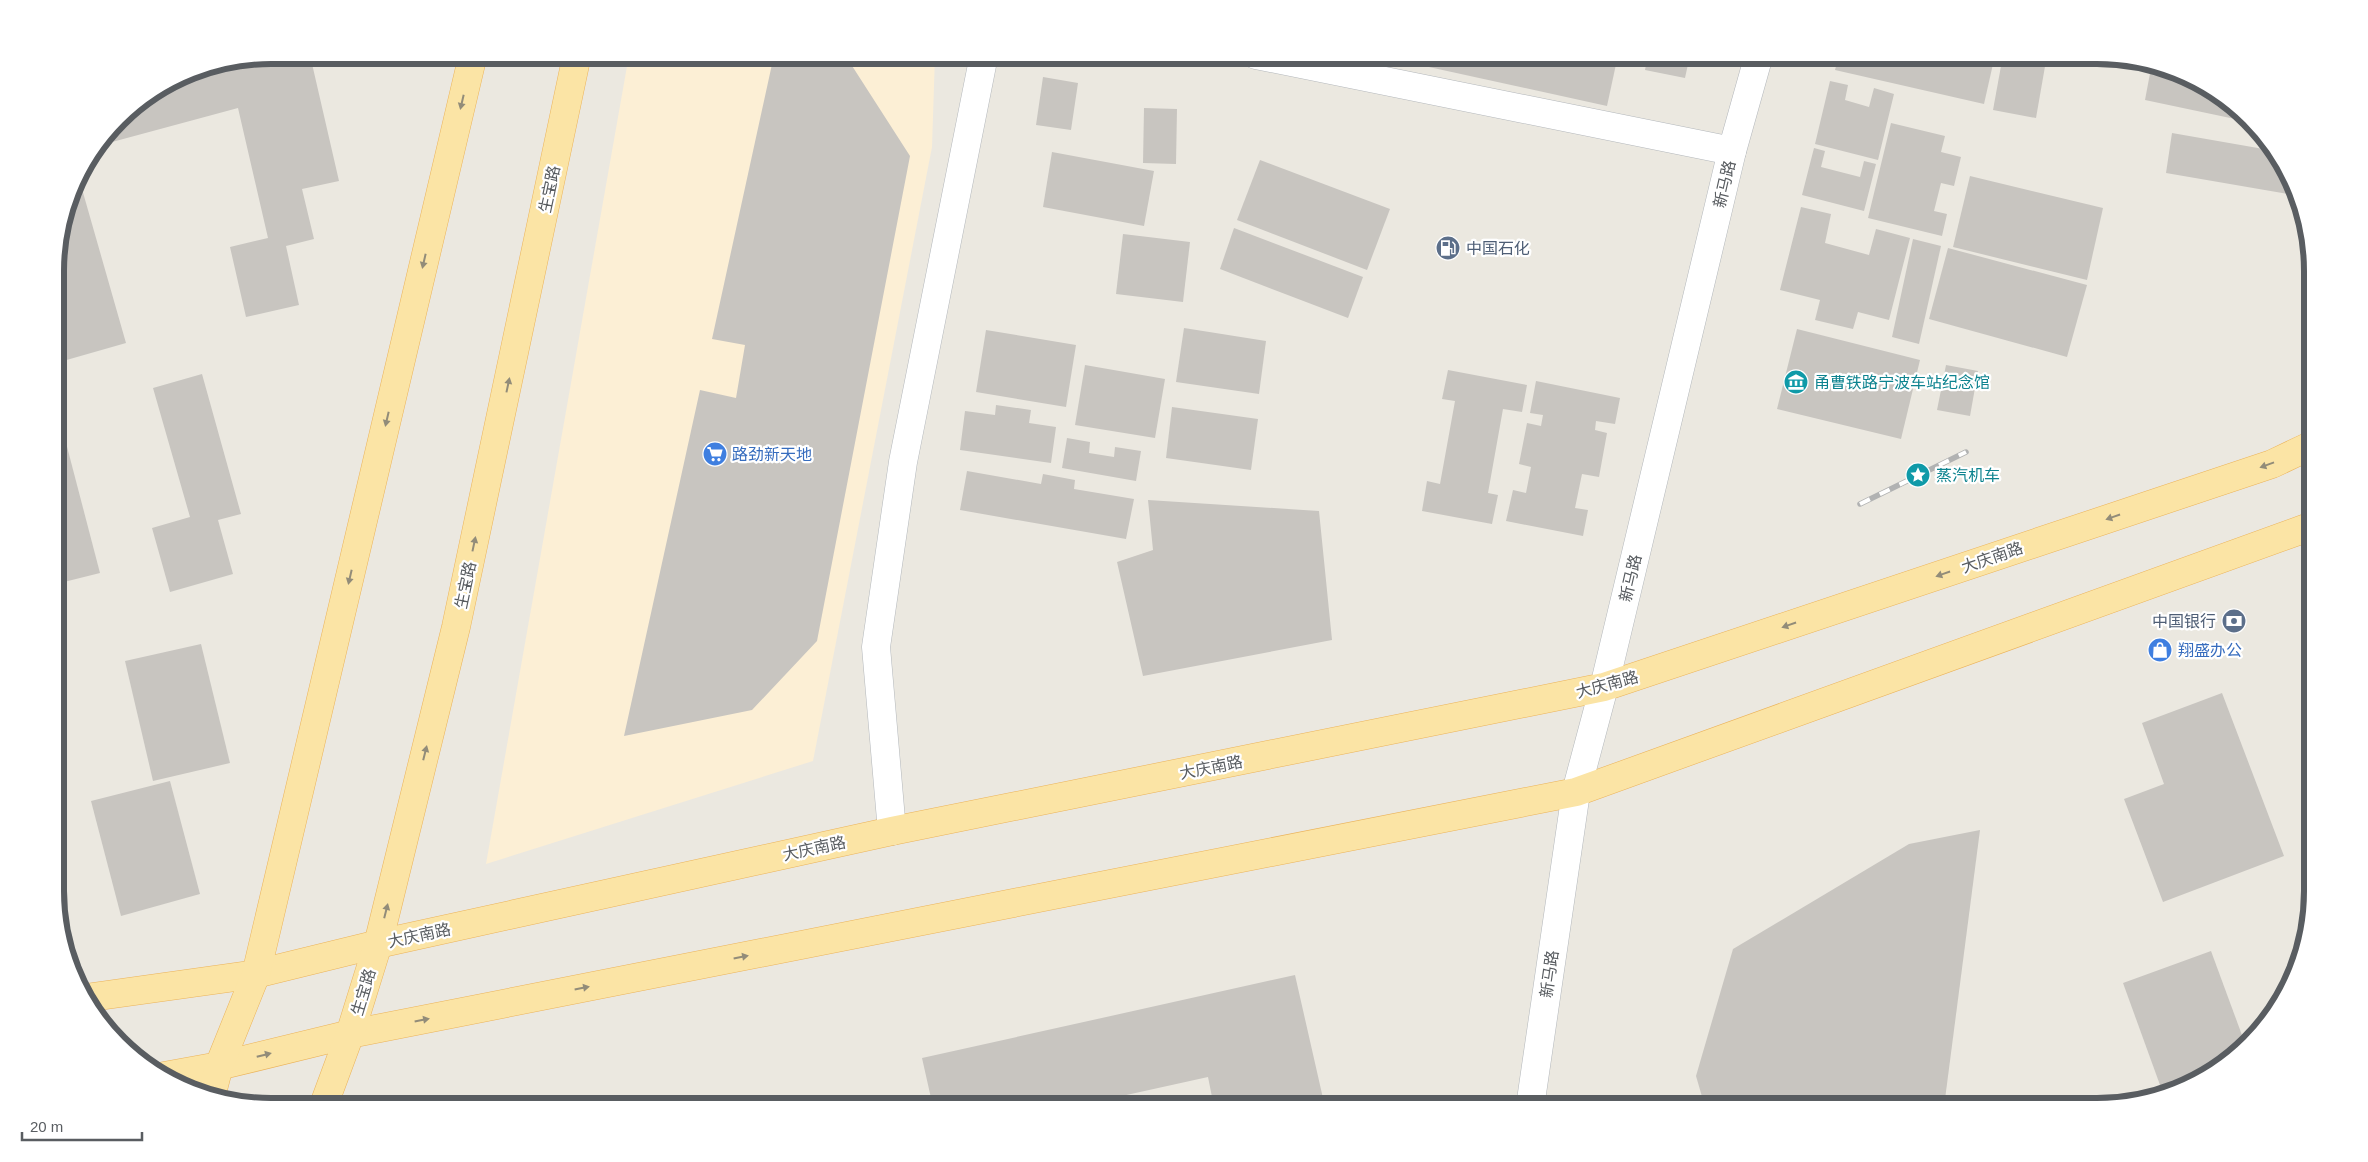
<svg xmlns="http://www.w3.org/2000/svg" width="2368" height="1162" font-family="Arial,'Noto Sans SC',sans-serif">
<rect width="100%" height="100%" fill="#ebe8e0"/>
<!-- commercial -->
<polygon fill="#fcefd5" points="629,55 935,55 932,147 813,761 486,864"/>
<!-- building -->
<g fill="#c8c5c0">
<polygon points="271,55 310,55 339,181 302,189 314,239 286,246 299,305 246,317 230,247 268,238 238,108 101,145 128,109 188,71"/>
<polygon points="774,55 833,55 847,58 910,156 817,641 752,710 624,736 700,390 736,398 745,345 712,339"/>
<polygon points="1374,55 1618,55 1607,106"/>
<polygon points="1648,55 1690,55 1685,78 1645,70"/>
<polygon points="1839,55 1995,55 1984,104 1835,70"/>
<polygon points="2003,55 2047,55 2036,118 1993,110"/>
<polygon points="2151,68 2192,77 2236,113 2235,119 2145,100"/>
<polygon points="1043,77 1078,83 1071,130 1036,125"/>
<polygon points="1830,81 1848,85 1845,100 1869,107 1874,88 1894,94 1878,160 1815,144"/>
<polygon points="1144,108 1177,109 1176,164 1143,163"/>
<polygon points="1891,123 1945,136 1941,152 1961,157 1954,186 1941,183 1934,211 1947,214 1942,236 1868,218"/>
<polygon points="2252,126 2263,135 2251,133"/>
<polygon points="2172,133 2275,151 2297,188 2299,196 2166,173"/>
<polygon points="1814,148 1825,151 1821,167 1860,177 1864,161 1876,164 1864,211 1802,195"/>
<polygon points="1052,152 1154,171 1144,226 1043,207"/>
<polygon points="1260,160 1390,209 1367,270 1237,220"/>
<polygon points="78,175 126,343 56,363 55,256"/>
<polygon points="1970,176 2103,208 2087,280 1953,247"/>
<polygon points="1801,207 1831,214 1825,243 1869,255 1876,229 1910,238 1889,320 1858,312 1853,329 1815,320 1820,300 1780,290"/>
<polygon points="1234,228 1363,277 1348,318 1220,269"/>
<polygon points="1123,234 1190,242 1183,302 1116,294"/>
<polygon points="1913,239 1941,246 1919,344 1892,337"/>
<polygon points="1948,248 2087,285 2067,357 1929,319"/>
<polygon points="1184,328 1266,341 1259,394 1176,382"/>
<polygon points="1797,329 1920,360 1901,439 1777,409"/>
<polygon points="986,330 1076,345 1066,407 976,392"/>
<polygon points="1085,365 1165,379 1155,438 1075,425"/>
<polygon points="1946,365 1978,371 1970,416 1937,410"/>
<polygon points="1448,370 1527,385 1522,412 1503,409 1488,493 1498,495 1492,524 1422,511 1427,481 1440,484 1455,401 1442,399"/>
<polygon points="202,374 241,514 218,520 233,574 170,592 152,528 190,517 153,388"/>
<polygon points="1536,381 1620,398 1615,424 1596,421 1595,430 1607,433 1599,477 1582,474 1575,508 1588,510 1583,536 1506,521 1513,490 1526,493 1531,467 1519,464 1527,423 1541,426 1543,415 1530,413"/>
<polygon points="996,405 1031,410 1029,423 1056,427 1051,463 960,450 965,411 995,415"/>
<polygon points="1172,407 1258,419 1251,470 1166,458"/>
<polygon points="59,416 100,573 56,584 56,417"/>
<polygon points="1067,438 1090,442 1089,453 1114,457 1115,447 1141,451 1136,481 1062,468"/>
<polygon points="967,471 1041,484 1043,474 1075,480 1074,489 1134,499 1126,539 960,510"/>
<polygon points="1148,500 1319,511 1332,640 1143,676 1117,562 1153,550"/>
<polygon points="201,644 230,763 153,781 125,661"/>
<polygon points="2222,693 2284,856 2163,902 2124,799 2164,784 2142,723"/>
<polygon points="170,781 200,894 121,916 91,801"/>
<polygon points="1980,830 1944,1107 1705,1107 1696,1076 1733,949 1909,844"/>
<polygon points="2211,951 2246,1046 2217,1071 2164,1096 2123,983"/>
<polygon points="1295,975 1325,1107 1214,1107 1208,1077 1072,1107 933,1107 922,1058"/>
</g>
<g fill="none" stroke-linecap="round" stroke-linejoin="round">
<defs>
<g id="minor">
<polyline points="1256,55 1732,151"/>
<polyline points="892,831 876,647 903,462 984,55"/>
<polyline points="1530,1107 1576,792 1604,687 1732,151 1759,55"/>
</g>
<g id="major">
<polyline points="85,998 256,974 378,944 892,831 1604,687 2272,464 2312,445"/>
<polyline points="164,1076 219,1066 350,1034 1576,792 2312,526"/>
<polyline points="212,1093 219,1066 256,974 473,55"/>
<polyline points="323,1107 350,1034 378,944 456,627 577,55"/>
</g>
</defs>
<!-- minor casing -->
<use href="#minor" stroke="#b3b7bb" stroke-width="29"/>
<!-- major casing -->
<use href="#major" stroke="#ebb35a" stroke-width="29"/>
<!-- minor -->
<use href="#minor" stroke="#fff" stroke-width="28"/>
<!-- major -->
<use href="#major" stroke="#fbe4a5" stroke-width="28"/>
<defs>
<polyline id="rail" points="1860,504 1966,452"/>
</defs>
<!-- rail casing -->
<use href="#rail" stroke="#b1b2b2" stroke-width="5.5"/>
<!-- rail -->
<use href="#rail" stroke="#fff" stroke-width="4" stroke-dasharray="11" stroke-linecap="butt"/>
</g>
<!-- one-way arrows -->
<defs><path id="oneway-solid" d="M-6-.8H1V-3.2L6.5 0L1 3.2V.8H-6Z" transform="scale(1.25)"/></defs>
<g fill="#928c79">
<use href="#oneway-solid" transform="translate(462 102) rotate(103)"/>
<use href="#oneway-solid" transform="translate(424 261) rotate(103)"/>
<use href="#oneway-solid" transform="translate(508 385) rotate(-78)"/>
<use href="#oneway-solid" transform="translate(387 419) rotate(103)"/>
<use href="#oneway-solid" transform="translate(2267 465) rotate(160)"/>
<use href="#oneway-solid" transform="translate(2113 517) rotate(161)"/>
<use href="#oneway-solid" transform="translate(474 544) rotate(-78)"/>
<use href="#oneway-solid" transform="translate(1943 574) rotate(161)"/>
<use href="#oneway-solid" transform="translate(350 577) rotate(103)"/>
<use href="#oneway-solid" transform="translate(1789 625) rotate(161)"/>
<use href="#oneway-solid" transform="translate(425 753) rotate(-76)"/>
<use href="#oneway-solid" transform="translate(386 911) rotate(-76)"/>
<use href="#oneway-solid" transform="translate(741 957) rotate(-11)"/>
<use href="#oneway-solid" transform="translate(582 988) rotate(-11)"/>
<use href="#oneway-solid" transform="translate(422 1020) rotate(-11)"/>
<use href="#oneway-solid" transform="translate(264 1055) rotate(-14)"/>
</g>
<!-- icons -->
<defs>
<symbol id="fuel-disc" viewBox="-11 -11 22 22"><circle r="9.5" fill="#5c6f8a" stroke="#fff"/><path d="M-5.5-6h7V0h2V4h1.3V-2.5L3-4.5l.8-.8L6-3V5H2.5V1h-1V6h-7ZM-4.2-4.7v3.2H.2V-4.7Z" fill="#fff"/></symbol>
<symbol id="museum-disc" viewBox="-11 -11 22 22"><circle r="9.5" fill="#0f9aa8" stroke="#fff"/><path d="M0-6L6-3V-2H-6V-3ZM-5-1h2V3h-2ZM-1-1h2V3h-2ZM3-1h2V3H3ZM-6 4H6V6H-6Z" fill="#fff"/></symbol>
<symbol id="supermarket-disc" viewBox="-11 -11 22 22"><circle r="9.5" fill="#3f7fe0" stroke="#fff"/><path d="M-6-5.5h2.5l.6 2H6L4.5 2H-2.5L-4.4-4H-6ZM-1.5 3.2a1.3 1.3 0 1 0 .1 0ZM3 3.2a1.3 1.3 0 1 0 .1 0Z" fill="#fff"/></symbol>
<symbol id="sight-disc" viewBox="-11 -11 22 22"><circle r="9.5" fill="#0f9aa8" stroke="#fff"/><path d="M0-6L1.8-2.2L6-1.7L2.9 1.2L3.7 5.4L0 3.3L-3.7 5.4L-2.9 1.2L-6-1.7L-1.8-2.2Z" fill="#fff"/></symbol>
<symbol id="bank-disc" viewBox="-11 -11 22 22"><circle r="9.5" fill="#5c6f8a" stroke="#fff"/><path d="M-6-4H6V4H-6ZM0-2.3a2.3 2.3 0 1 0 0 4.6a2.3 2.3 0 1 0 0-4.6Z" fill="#fff"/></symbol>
<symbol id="shop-disc" viewBox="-11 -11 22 22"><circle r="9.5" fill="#3f7fe0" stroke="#fff"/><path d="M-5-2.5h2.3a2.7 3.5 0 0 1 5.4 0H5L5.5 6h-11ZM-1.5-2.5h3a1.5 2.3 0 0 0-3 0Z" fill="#fff"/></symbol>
</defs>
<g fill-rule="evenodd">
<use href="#fuel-disc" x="1434" y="234" width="28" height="28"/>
<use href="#museum-disc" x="1782" y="368" width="28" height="28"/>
<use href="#supermarket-disc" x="701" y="440" width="28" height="28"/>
<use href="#sight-disc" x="1904" y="461" width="28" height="28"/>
<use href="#bank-disc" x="2220" y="607" width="28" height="28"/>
<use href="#shop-disc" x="2146" y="636" width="28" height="28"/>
</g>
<g text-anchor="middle" stroke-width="4.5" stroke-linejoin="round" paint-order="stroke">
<!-- street labels -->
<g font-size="16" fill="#595d61" stroke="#fff">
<text transform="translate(1724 184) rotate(-77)" y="6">新马路</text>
<text transform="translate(549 189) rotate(-78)" y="6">生宝路</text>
<text transform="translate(1992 557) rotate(-19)" y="6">大庆南路</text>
<text transform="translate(1630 578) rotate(-77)" y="6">新马路</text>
<text transform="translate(465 585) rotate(-78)" y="6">生宝路</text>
<text transform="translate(1607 684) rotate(-15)" y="6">大庆南路</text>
<text transform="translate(1211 767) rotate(-11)" y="6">大庆南路</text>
<text transform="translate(814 848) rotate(-12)" y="6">大庆南路</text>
<text transform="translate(419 935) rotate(-12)" y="6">大庆南路</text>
<text transform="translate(1549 974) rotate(-82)" y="6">新马路</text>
<text transform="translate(363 992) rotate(-73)" y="6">生宝路</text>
</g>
<!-- service labels -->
<g font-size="16" fill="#4e5e75" stroke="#fff" text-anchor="start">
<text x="1466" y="254">中国石化</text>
<text x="2216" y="627" text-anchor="end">中国银行</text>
</g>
<!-- culture labels -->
<g font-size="16" fill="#0d838f" stroke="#fff" text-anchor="start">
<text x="1814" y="388">甬曹铁路宁波车站纪念馆</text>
<text x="1936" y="481">蒸汽机车</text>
</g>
<!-- shop labels -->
<g font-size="16" fill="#366cbe" stroke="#fff" text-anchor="start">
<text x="732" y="460">路劲新天地</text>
<text x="2178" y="656">翔盛办公</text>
</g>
</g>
<!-- crop -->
<path d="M0 0H2368V1162H0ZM271 64H2097A207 207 0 0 1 2304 271V891A207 207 0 0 1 2097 1098H271A207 207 0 0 1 64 891V271A207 207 0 0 1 271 64Z" fill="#fff" fill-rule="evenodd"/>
<path fill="none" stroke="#595d61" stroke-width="6" d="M271 64H2097A207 207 0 0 1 2304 271V891A207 207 0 0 1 2097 1098H271A207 207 0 0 1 64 891V271A207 207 0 0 1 271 64Z"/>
<!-- scale -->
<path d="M22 1132v8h120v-8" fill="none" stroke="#595d61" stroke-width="2.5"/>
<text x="30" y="1132" font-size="15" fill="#595d61" stroke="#ffffff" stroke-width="4" paint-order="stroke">20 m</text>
</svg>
